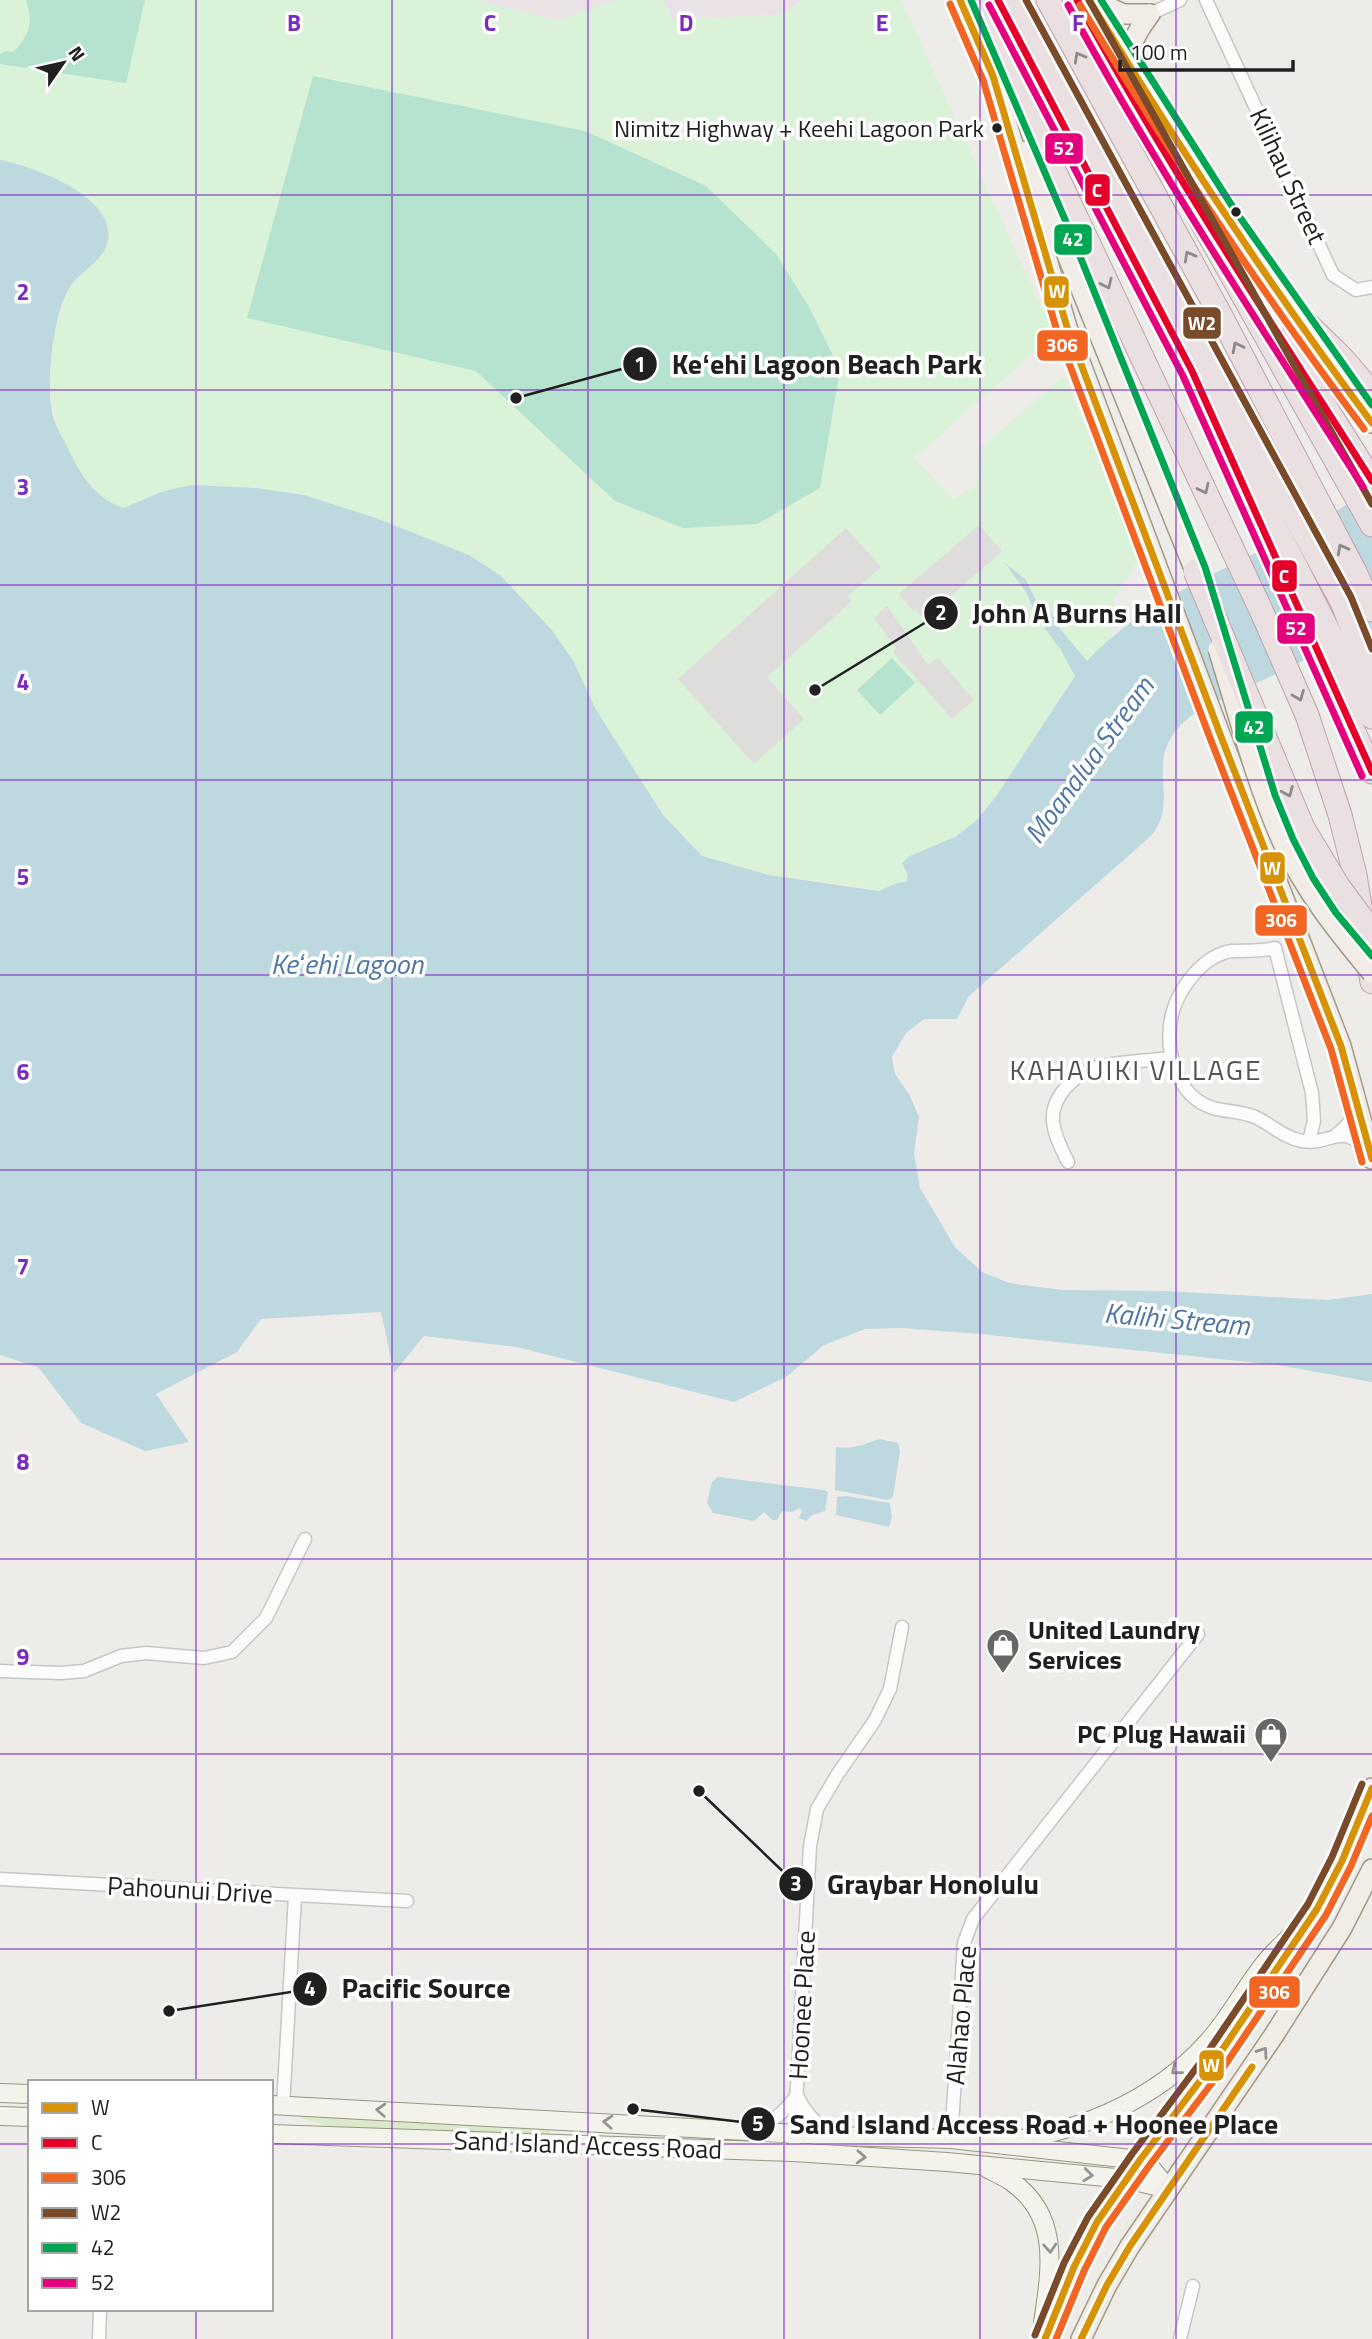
<svg xmlns="http://www.w3.org/2000/svg" width="1372" height="2339" font-family="'Titillium Web',sans-serif">
<rect width="100%" height="100%" fill="#eeece9"/>
<!-- industrial -->
<g fill="#ebe2e7">
<polygon points="474,0 616,0 556,20"/>
<polygon points="663,0 803,0 779,15 672,19"/>
</g>
<!-- grass -->
<polygon fill="#dae9ca" points="305,2115 550,2129 549,2136 546,2138 329,2126 301,2118"/>
<!-- park -->
<path fill="#d9f2d8" d="M0,0h474l82,20 60,-20h47l9,19 107,-4 24,-15h98l153,335 -140,123 39,41 23,-13 2,-36 86,-74 76,182 -27,41 -1,37 -37,40 -78,119 -19,24 -36,26 -32,11 -7,12 5,6 -2,8 -9,1 -18,8 -15,-4 -95,-12 -67,-19 -39,-41 -68,-107 -21,-46 -23,-33 -51,-54 -31,-20 -93,-37 -73,-23 -47,-7 -65,-3 -30,7 -37,17c-19,-6 -28,-18 -40,-34 -43,-54 -42,-125 -15,-186 3,-7 9,-11 14,-16 16,-15 23,-23 26,-44l-91,-66 -18,-3z"/>
<!-- pitch -->
<g fill="#b6e2d0">
<path d="M26,0h119l-19,83 -126,-19v-10l6,-3 8,1c15,-17 20,-30 12,-52z"/>
<polygon points="313,76 585,131 706,186 776,254 809,307 840,370 820,488 757,524 683,528 615,501 476,371 247,318"/>
<polygon points="892,658 915,683 880,715 857,690"/>
</g>
<!-- parking -->
<g fill="#dedddc">
<polygon points="979,525 1002,551 924,619 915,609 913,611 899,594"/>
<polygon points="846,528 881,567 848,596 852,601 767,677 804,719 754,764 678,679"/>
<polygon points="887,606 928,665 938,658 974,700 952,719 893,652 896,648 874,618"/>
</g>
<!-- water -->
<g fill="#bed8df">
<path d="M0,160c33,6 121,38 107,84 -5,17 -25,27 -35,40 -19,24 -28,106 -18,135 4,12 11,23 16,34 11,23 29,48 54,55l37,-16 30,-7 65,3 48,7 72,23 93,37 31,20 51,54 23,33 21,46 68,107 39,41 67,19 110,16 18,-8 9,-1 2,-7 -6,-12 8,-7 45,-19 23,-18 19,-24 78,-119 -14,-26 -23,-31 -12,-27 -21,-29 21,17 9,19 14,10 11,20 27,32c54,-58 129,-87 199,-123 31,-15 60,-30 86,-53v143l-174,83c-65,44 -13,84 -47,125l-182,160 -12,23h-33l-18,14 -14,24 3,17 14,20 10,23 -5,37 6,34 35,59 27,25 27,11 53,7 103,1 163,9 44,-6v88l-94,-17 -298,-31 -78,-6 -37,1 -41,16 -38,32 -52,25 -217,-55 -93,-11 -30,37 -13,-61 -120,7 -24,33 -81,42 33,48 -44,9 -64,-28 -43,-56 -38,-12z"/>
<path d="M879,1439l19,4 2,8 -7,46 -5,3 -53,-10 1,-43c15,3 30,-3 43,-8z"/>
<polygon points="718,1477 824,1490 828,1492 825,1511 812,1515 806,1521 799,1518 802,1511 800,1508 792,1512 782,1511 777,1520 772,1520 764,1512 754,1521 713,1513 707,1503 712,1482"/>
<polygon points="846,1496 890,1503 892,1518 889,1527 836,1515 837,1497"/>
</g>
<g fill="none" stroke-linecap="round" stroke-linejoin="round">
<defs>
<g id="minor">
<polyline points="1206,0 1333,275 1356,290 1372,287"/>
<polyline points="1150,14 1180,0"/>
<path d="M1336,1135c11,-9 18,-15 19,-30"/>
<path d="M1309,1141l5,-20 -2,-28 -37,-145c-15,4 -28,2 -43,3 -29,4 -53,37 -60,63 -8,34 3,82 41,94 14,4 28,3 42,9 16,7 29,21 47,24 31,5 39,-22 67,12"/>
<path d="M1068,1162c-6,-12 -14,-27 -15,-41 -2,-24 21,-46 42,-53 22,-7 53,-7 77,-10"/>
<polyline points="0,1671 61,1673 84,1671 121,1656 146,1653 204,1658 232,1652 266,1618 305,1539"/>
<polyline points="0,1879 407,1901"/>
<path d="M798,2097c8,18 20,28 37,39"/>
<polyline points="283,2106 295,1896"/>
<path d="M754,2128c20,-6 31,-17 43,-33"/>
<polyline points="951,2139 964,1943 973,1919 1198,1634"/>
<polyline points="794,2142 810,1846 817,1809 837,1775 875,1720 890,1689 902,1627"/>
<polyline points="99,2339 100,2309"/>
<polyline points="1180,2339 1193,2286"/>
</g>
<g id="secondary">
<polyline points="0,2093 30,2094"/>
<polyline points="271,2105 836,2136 951,2139 1140,2160 1152,2169 1168,2189"/>
<polyline points="0,2116 30,2117"/>
<polyline points="271,2134 793,2152 947,2162 1126,2179 1168,2189"/>
<path d="M1016,2140c70,-11 140,-42 189,-95 25,-26 40,-59 64,-87 8,-9 17,-17 26,-26"/>
<path d="M988,2169c8,4 17,8 24,13 55,39 35,101 29,157"/>
</g>
<g id="primary">
<polyline points="960,0 993,76 1067,327 1220,734 1341,1046 1372,1159"/>
<polyline points="1094,0 1123,14 1150,14"/>
<path d="M1099,18c84,139 175,275 273,405"/>
<path d="M1136,71c-8,-27 -2,-35 14,-57"/>
<polyline points="1025,151 1195,571"/>
<polyline points="1045,2339 1074,2267 1097,2222 1140,2160 1212,2065 1317,1909 1342,1861 1372,1788"/>
<polyline points="1081,2339 1107,2285 1130,2246 1274,2035 1342,1928 1372,1869"/>
</g>
<g id="motorway">
<polyline points="974,0 1261,610 1307,715 1340,815 1355,875 1372,982"/>
<polyline points="998,0 1292,559 1372,717"/>
<polyline points="1048,0 1221,316 1355,572 1372,610"/>
<polyline points="1077,0 1372,525"/>
<polyline points="1015,3 1342,602 1365,660 1372,687"/>
<polyline points="1285,302 1344,360 1372,393"/>
<polyline points="1284,341 1372,481"/>
<polyline points="1267,540 1372,772"/>
</g>
</defs>
<!-- minor casing -->
<use href="#minor" stroke="#c7c6c5" stroke-width="15"/>
<!-- secondary casing -->
<use href="#secondary" stroke="#959781" stroke-width="20"/>
<!-- primary casing -->
<use href="#primary" stroke="#a39a86" stroke-width="22"/>
<!-- motorway casing -->
<use href="#motorway" stroke="#c1a2aa" stroke-width="25"/>
<!-- minor -->
<use href="#minor" stroke="#fcfcfc" stroke-width="12"/>
<!-- secondary -->
<use href="#secondary" stroke="#f3f3ec" stroke-width="18"/>
<!-- primary -->
<use href="#primary" stroke="#f1ece6" stroke-width="19"/>
<!-- motorway -->
<use href="#motorway" stroke="#eae0e1" stroke-width="23"/>
<defs>
<path id="primary-bridge" d="M1218,649c20,64 37,131 64,192 22,49 56,91 90,132"/>
<polyline id="motorway-bridge" points="1195,571 1303,828 1338,886 1372,932"/>
</defs>
<!-- primary-bridge casing -->
<use href="#primary-bridge" stroke="#a39a86" stroke-width="22" stroke-linecap="butt"/>
<!-- motorway-bridge casing -->
<use href="#motorway-bridge" stroke="#c1a2aa" stroke-width="25" stroke-linecap="butt"/>
<!-- primary-bridge -->
<use href="#primary-bridge" stroke="#f1ece6" stroke-width="19"/>
<!-- motorway-bridge -->
<use href="#motorway-bridge" stroke="#eae0e1" stroke-width="23"/>
<defs>
<g id="bus-1">
<polyline points="960,0 993,76 1067,327 1220,734 1341,1046 1372,1159"/>
<path d="M1089,0c88,145 182,287 283,423"/>
<polyline points="1045,2339 1074,2267 1097,2222 1140,2160 1212,2065 1317,1909 1342,1861 1372,1788"/>
<polyline points="1081,2339 1107,2285 1130,2246 1252,2067"/>
</g>
<g id="bus-2">
<polyline points="998,0 1192,371 1372,772"/>
<path d="M1077,0c90,165 194,322 295,481"/>
</g>
<g id="bus-3">
<polyline points="950,4 983,80 1057,331 1210,738 1331,1049 1362,1162"/>
<path d="M1080,5c88,146 182,288 284,424"/>
<polyline points="1056,2339 1084,2271 1106,2227 1149,2166 1221,2071 1326,1915 1351,1866 1372,1816"/>
</g>
<g id="bus-4">
<polyline points="1026,0 1351,597 1372,649"/>
<polyline points="1089,0 1372,504"/>
<polyline points="1035,2335 1064,2263 1088,2217 1132,2154 1203,2059 1308,1904 1332,1857 1362,1784"/>
</g>
<g id="bus-5">
<polyline points="971,0 1069,229 1205,567 1275,795 1293,839 1313,878 1336,913 1372,956"/>
<polyline points="1101,0 1234,209 1372,405"/>
</g>
<g id="bus-6">
<polyline points="989,5 1183,376 1362,776"/>
<path d="M1068,5c90,166 194,323 295,482"/>
</g>
</defs>
<!-- bus-1 casing -->
<use href="#bus-1" stroke="#fff" stroke-width="12"/>
<!-- bus-2 casing -->
<use href="#bus-2" stroke="#fff" stroke-width="12"/>
<!-- bus-3 casing -->
<use href="#bus-3" stroke="#fff" stroke-width="12"/>
<!-- bus-4 casing -->
<use href="#bus-4" stroke="#fff" stroke-width="12"/>
<!-- bus-5 casing -->
<use href="#bus-5" stroke="#fff" stroke-width="12"/>
<!-- bus-6 casing -->
<use href="#bus-6" stroke="#fff" stroke-width="12"/>
<!-- bus-1 -->
<use href="#bus-1" stroke="#d79205" stroke-width="7"/>
<!-- bus-2 -->
<use href="#bus-2" stroke="#e4002b" stroke-width="7"/>
<!-- bus-3 -->
<use href="#bus-3" stroke="#f26522" stroke-width="7"/>
<!-- bus-4 -->
<use href="#bus-4" stroke="#7a4b2a" stroke-width="7"/>
<!-- bus-5 -->
<use href="#bus-5" stroke="#00a651" stroke-width="7"/>
<!-- bus-6 -->
<use href="#bus-6" stroke="#e5007d" stroke-width="7"/>
</g>
<!-- one-way arrows -->
<defs><path id="oneway-chevron" d="M-2-3.5L2.5 0L-2 3.5" fill="none" stroke-width="1.6" stroke-linecap="round" stroke-linejoin="round" transform="scale(1.75)"/></defs>
<g stroke="#8f8a8a">
<use href="#oneway-chevron" transform="translate(1079 57) rotate(-119)"/>
<use href="#oneway-chevron" transform="translate(1189 256) rotate(-119)"/>
<use href="#oneway-chevron" transform="translate(1107 284) rotate(65)"/>
<use href="#oneway-chevron" transform="translate(1237 347) rotate(-117)"/>
<use href="#oneway-chevron" transform="translate(1204 489) rotate(65)"/>
<use href="#oneway-chevron" transform="translate(1342 549) rotate(-118)"/>
<use href="#oneway-chevron" transform="translate(1299 696) rotate(68)"/>
<use href="#oneway-chevron" transform="translate(1288 792) rotate(67)"/>
</g>
<use stroke="#93908d" href="#oneway-chevron" transform="translate(1263 2052) rotate(-55)"/>
<g stroke="#949490">
<use href="#oneway-chevron" transform="translate(1176 2070) rotate(141)"/>
<use href="#oneway-chevron" transform="translate(381 2110) rotate(-177)"/>
<use href="#oneway-chevron" transform="translate(608 2122) rotate(-177)"/>
<use href="#oneway-chevron" transform="translate(861 2157) rotate(3)"/>
<use href="#oneway-chevron" transform="translate(1088 2175) rotate(6)"/>
<use href="#oneway-chevron" transform="translate(1050 2248) rotate(86)"/>
</g>
<!-- grid -->
<path fill="none" stroke="#7b2cbf" stroke-width="2" stroke-opacity="0.55" d="M196,0v2082M392,0v2339M588,0v2339M784,0v2339M980,0v2339M1176,0v2339M0,195h1372M0,390h1372M0,585h1372M0,780h1372M0,975h1372M0,1170h1372M0,1364h1372M0,1559h1372M0,1754h1372M0,1949h1372M0,2144h30M271,2144h1101M196,2309v30"/>
<!-- icons -->
<defs>
<symbol id="shop-pin" viewBox="-11 -11 22 30"><path d="M0 17L-7.5 6A9.5 9.5 0 1 1 7.5 6Z" fill="#686766" stroke="#fff"/><path d="M-5-2.5h2.3a2.7 3.5 0 0 1 5.4 0H5L5.5 6h-11ZM-1.5-2.5h3a1.5 2.3 0 0 0-3 0Z" fill="#fff"/></symbol>
</defs>
<g fill-rule="evenodd">
<use href="#shop-pin" x="984" y="1626" width="38" height="52"/>
<use href="#shop-pin" x="1252" y="1715" width="38" height="52"/>
</g>
<!-- markers -->
<g fill="#202020" stroke="#fff" stroke-width="2.5">
<circle cx="997" cy="128" r="6"/>
<circle cx="1236" cy="212" r="6"/>
</g>
<g text-anchor="middle" stroke-width="7" stroke-linejoin="round" paint-order="stroke">
<!-- bus labels -->
<g font-size="24" fill="#202020" stroke="#fff" text-anchor="end">
<text x="984" y="137">Nimitz Highway + Keehi Lagoon Park</text>
</g>
<!-- street labels -->
<g font-size="26" fill="#202020" stroke="#fff">
<text transform="translate(1288 176) rotate(65)" y="9">Kilihau Street</text>
<text transform="translate(190 1890) rotate(3)" y="9">Pahounui Drive</text>
<text transform="translate(802 2005) rotate(-87)" y="9">Hoonee Place</text>
<text transform="translate(961 2015) rotate(-85)" y="9">Alahao Place</text>
<text transform="translate(588 2145) rotate(2)" y="9">Sand Island Access Road</text>
</g>
<!-- poi labels -->
<g font-size="26" font-weight="bold" fill="#202020" stroke="#fff" text-anchor="start">
<text x="1028" y="1639">United Laundry<tspan x="1028" dy="30">Services</tspan></text>
<text x="1246" y="1743" text-anchor="end">PC Plug Hawaii</text>
</g>
<!-- water labels -->
<g font-size="28" font-style="italic" fill="#4e77a3" stroke="#fff">
<text transform="translate(1089 760) rotate(-54)" y="10">Moanalua Stream</text>
<text x="347" y="974">Keʻehi Lagoon</text>
<text transform="translate(1177 1319) rotate(5)" y="10">Kalihi Stream</text>
</g>
<!-- neighbourhood labels -->
<g font-size="28" letter-spacing="2" fill="#535353" stroke="#fff">
<text x="1136" y="1080">KAHAUIKI VILLAGE</text>
</g>
</g>
<g font-size="23" text-anchor="middle" font-weight="bold" fill="#7b2cbf" stroke="#fff" stroke-width="7" stroke-linejoin="round" paint-order="stroke">
<text x="294" y="31">B</text>
<text x="490" y="31">C</text>
<text x="686" y="31">D</text>
<text x="882" y="31">E</text>
<text x="1078" y="31">F</text>
<text x="23" y="300">2</text>
<text x="23" y="495">3</text>
<text x="23" y="690">4</text>
<text x="23" y="885">5</text>
<text x="23" y="1080">6</text>
<text x="23" y="1275">7</text>
<text x="23" y="1470">8</text>
<text x="23" y="1665">9</text>
</g>
<!-- callouts -->
<path fill="none" stroke="#202020" stroke-width="2.5" d="M516 398L640 364M815 690L941 613M699 1791L796 1884M169 2011L310 1989M633 2109L758 2124"/>
<g fill="#202020" stroke="#fff" stroke-width="2.5">
<circle cx="516" cy="398" r="7"/>
<circle cx="815" cy="690" r="7"/>
<circle cx="699" cy="1791" r="7"/>
<circle cx="169" cy="2011" r="7"/>
<circle cx="633" cy="2109" r="7"/>
<circle cx="640" cy="364" r="18"/>
<circle cx="941" cy="613" r="18"/>
<circle cx="796" cy="1884" r="18"/>
<circle cx="310" cy="1989" r="18"/>
<circle cx="758" cy="2124" r="18"/>
</g>
<g font-size="21" text-anchor="middle" font-weight="bold" fill="#fff">
<text x="640" y="372">1</text>
<text x="941" y="620">2</text>
<text x="796" y="1891">3</text>
<text x="310" y="1996">4</text>
<text x="758" y="2131">5</text>
</g>
<g font-size="28" text-anchor="middle" font-weight="bold" fill="#202020" stroke="#fff" stroke-width="7" stroke-linejoin="round" paint-order="stroke">
<text x="827" y="374">Keʻehi Lagoon Beach Park</text>
<text x="1077" y="623">John A Burns Hall</text>
<text x="933" y="1894">Graybar Honolulu</text>
<text x="426" y="1998">Pacific Source</text>
<text x="1034" y="2134">Sand Island Access Road + Hoonee Place</text>
</g>
<g stroke="#fff" stroke-width="2.5">
<rect x="1044" y="132" width="40" height="33" rx="7" fill="#e5007d"/>
<rect x="1084" y="173" width="27" height="34" rx="7" fill="#e4002b"/>
<rect x="1053" y="223" width="40" height="33" rx="7" fill="#00a651"/>
<rect x="1043" y="275" width="27" height="34" rx="7" fill="#d79205"/>
<rect x="1182" y="306" width="40" height="34" rx="7" fill="#7a4b2a"/>
<rect x="1036" y="329" width="53" height="33" rx="7" fill="#f26522"/>
<rect x="1271" y="559" width="27" height="34" rx="7" fill="#e4002b"/>
<rect x="1276" y="612" width="40" height="33" rx="7" fill="#e5007d"/>
<rect x="1234" y="710" width="40" height="34" rx="7" fill="#00a651"/>
<rect x="1259" y="851" width="27" height="34" rx="7" fill="#d79205"/>
<rect x="1254" y="904" width="54" height="33" rx="7" fill="#f26522"/>
<rect x="1248" y="1975" width="53" height="34" rx="7" fill="#f26522"/>
<rect x="1198" y="2049" width="27" height="33" rx="7" fill="#d79205"/>
</g>
<g font-size="19" text-anchor="middle" font-weight="bold" fill="#fff">
<text x="1064" y="155">52</text>
<text x="1097" y="197">C</text>
<text x="1073" y="246">42</text>
<text x="1057" y="298">W</text>
<text x="1202" y="330">W2</text>
<text x="1062" y="352">306</text>
<text x="1284" y="583">C</text>
<text x="1296" y="635">52</text>
<text x="1254" y="734">42</text>
<text x="1272" y="875">W</text>
<text x="1281" y="927">306</text>
<text x="1274" y="1999">306</text>
<text x="1211" y="2072">W</text>
</g>
<!-- legend -->
<rect x="28" y="2080" width="245" height="231" fill="#ffffff" stroke="#a6a6a6" stroke-width="2"/>
<rect x="42" y="2103" width="35" height="10" fill="#d79205" stroke="#a6a6a6" stroke-width="2"/>
<text x="91" y="2115" font-size="21" fill="#202020">W</text>
<rect x="42" y="2138" width="35" height="10" fill="#e4002b" stroke="#a6a6a6" stroke-width="2"/>
<text x="91" y="2150" font-size="21" fill="#202020">C</text>
<rect x="42" y="2173" width="35" height="10" fill="#f26522" stroke="#a6a6a6" stroke-width="2"/>
<text x="91" y="2185" font-size="21" fill="#202020">306</text>
<rect x="42" y="2208" width="35" height="10" fill="#7a4b2a" stroke="#a6a6a6" stroke-width="2"/>
<text x="91" y="2220" font-size="21" fill="#202020">W2</text>
<rect x="42" y="2243" width="35" height="10" fill="#00a651" stroke="#a6a6a6" stroke-width="2"/>
<text x="91" y="2255" font-size="21" fill="#202020">42</text>
<rect x="42" y="2278" width="35" height="10" fill="#e5007d" stroke="#a6a6a6" stroke-width="2"/>
<text x="91" y="2290" font-size="21" fill="#202020">52</text>
<!-- north arrow -->
<g transform="translate(63 63) rotate(56)" stroke="#ffffff" stroke-width="5" paint-order="stroke">
<path d="M0-5L12 26L0 18L-12 26Z" fill="#202020"/>
<text y="-10" font-size="19" font-weight="bold" text-anchor="middle" fill="#202020">N</text>
</g>
<!-- scale -->
<path d="M1120 60v10h173v-10" fill="none" stroke="#202020" stroke-width="3.5"/>
<text x="1130" y="60" font-size="21" fill="#202020" stroke="#ffffff" stroke-width="5" paint-order="stroke">100 m</text>
</svg>
